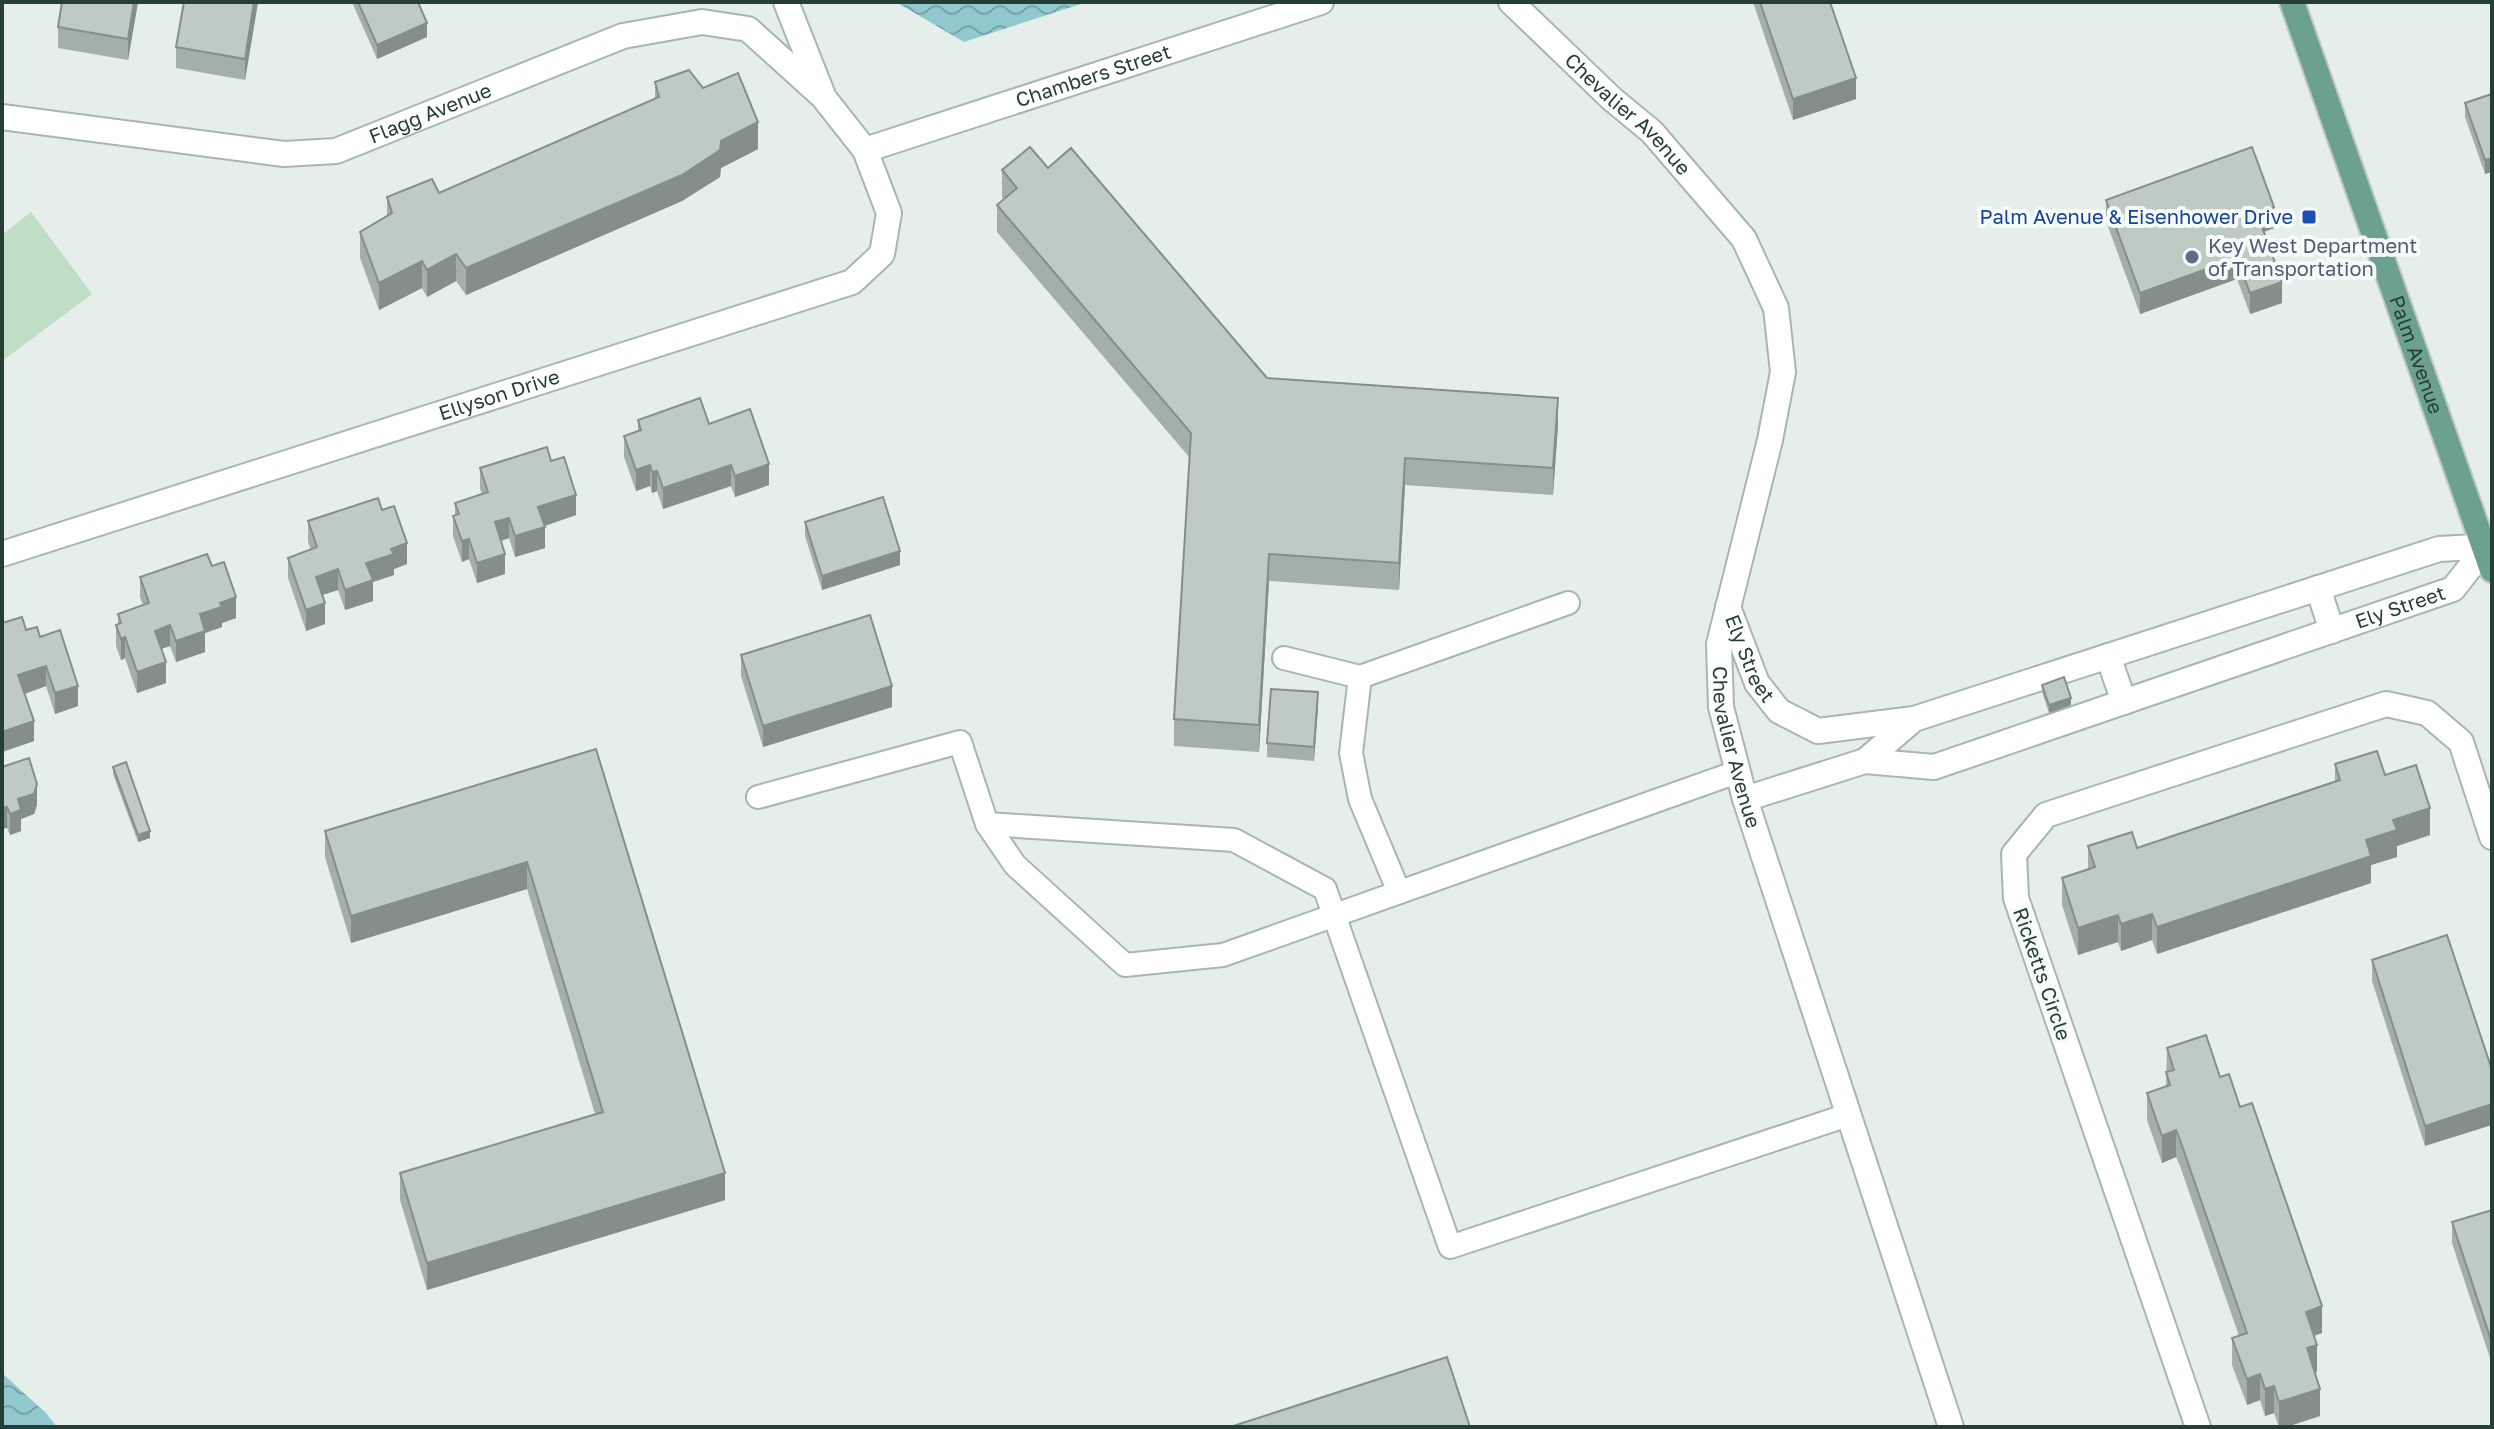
<svg xmlns="http://www.w3.org/2000/svg" width="2494" height="1429" font-family="'Golos Text',sans-serif">
<defs>
<pattern id="water-waves" width="16" height="10" patternUnits="userSpaceOnUse" patternTransform="scale(2)"><rect width="16" height="10" fill="#91c9cf"/><path d="M0 5q4-4 8 0t8 0" fill="none" stroke="#76a5a9"/></pattern>
</defs>
<rect width="100%" height="100%" fill="#e5eeea"/>
<!-- garden -->
<polygon fill="#c0ddc6" points="31,212 92,294 2,361 2,235"/>
<!-- water -->
<g fill="url(#water-waves)">
<polygon points="896,2 1087,2 964,42"/>
<polygon points="2,1349 70,1427 2,1427"/>
</g>
<!-- pier -->
<polygon fill="#e5eeea" points="2,1345 53,1394 74,1427 57,1427 46,1413 2,1373"/>
<g fill="none" stroke-linecap="round" stroke-linejoin="round">
<defs>
<g id="service">
<polyline points="1284,658 1360,677"/>
<polyline points="758,797 960,742 987,824 1234,840 1325,889 1450,1247 1848,1115"/>
<polyline points="987,824 1015,865 1125,965 1223,955 1737,772"/>
<polyline points="1399,892 1360,799 1351,753 1360,677 1568,603"/>
</g>
<g id="minor">
<path id="s1" d="M1511,2l101,97 40,33 92,107 32,69 7,64 -13,68 -51,204 2,63 24,92 206,628"/>
<path id="s2" d="M2,117l282,37 52,-3 287,-115 79,-14 46,7 72,65"/>
<path id="s3" d="M865,150l456,-148"/>
<path id="s4" d="M2,554l850,-272 30,-28 7,-41 -24,-63 -41,-52 -38,-96"/>
<polyline points="2318,588 2332,631"/>
<path id="s5" d="M1728,607l29,76 22,28 39,20 96,-12"/>
<polyline points="2108,656 2124,702"/>
<polyline points="1865,761 1914,719 2439,549 2492,546"/>
<path id="s6" d="M1745,799l120,-38 69,6 519,-178 32,-41"/>
<polyline points="2198,1427 2016,898 2014,854 2046,815 2386,704 2427,713 2461,742 2492,837"/>
</g>
<g id="primary">
<path id="s7" d="M2292,2l200,568"/>
</g>
</defs>
<!-- service casing -->
<use href="#service" stroke="#a8b6b1" stroke-width="26"/>
<!-- minor casing -->
<use href="#minor" stroke="#a8b6b1" stroke-width="28"/>
<!-- primary casing -->
<use href="#primary" stroke="#c2c9c7" stroke-width="28"/>
<!-- service -->
<use href="#service" stroke="#fff" stroke-width="22"/>
<!-- minor -->
<use href="#minor" stroke="#fff" stroke-width="24"/>
<!-- primary -->
<use href="#primary" stroke="#6ca191" stroke-width="24"/>
</g>
<!-- wall -->
<g fill="#a3afa9">
<polygon points="62,2 138,2 128,60 58,48 58,27"/>
<polygon points="258,2 245,80 176,68 176,47"/>
<polygon points="352,2 418,2 427,37 377,59"/>
<polygon points="1753,2 1830,2 1856,99 1793,120"/>
<polygon points="655,82 703,88 758,149 721,168 720,177 682,201 466,295 456,281 427,297 422,288 379,310 360,258 360,232 387,216 387,197 439,193 655,99"/>
<polygon points="2492,94 2485,174 2465,117 2465,103"/>
<polygon points="1048,168 1267,378 1558,425 1553,495 1405,485 1399,590 1269,581 1259,752 1174,746 1174,719 1190,458 997,232 997,205 1004,199 1002,197 1002,170"/>
<polygon points="2106,200 2274,228 2264,232 2282,303 2250,314 2237,279 2140,314 2106,221"/>
<polygon points="638,420 709,424 769,485 735,497 731,486 663,509 657,491 652,493 650,486 636,491 624,457 624,436 638,431"/>
<polygon points="551,461 576,515 545,526 545,548 515,557 509,538 501,541 505,574 477,583 469,559 462,562 453,536 453,516 455,515 455,503 482,494 480,489 480,468"/>
<polygon points="382,510 407,564 394,569 394,575 373,582 373,601 345,610 338,590 322,595 325,624 306,631 288,578 288,558 311,550 308,542 308,521"/>
<polygon points="805,522 900,565 822,590 805,536"/>
<polygon points="212,566 236,618 222,623 222,627 205,633 205,652 176,662 170,646 161,649 166,683 137,693 125,658 121,660 116,646 116,625 118,624 118,614 143,605 140,597 140,577"/>
<polygon points="26,630 40,637 78,706 55,714 46,686 25,694 34,741 2,752"/>
<polygon points="741,655 892,707 763,747 741,676"/>
<polygon points="2042,685 2071,705 2049,713 2042,692"/>
<polygon points="1318,706 1314,761 1267,757 1267,743"/>
<polygon points="596,749 725,1200 427,1290 400,1200 400,1173 595,1114 527,889 351,943 325,857 325,831"/>
<polygon points="2335,764 2385,775 2430,835 2397,846 2397,857 2371,865 2371,883 2157,954 2152,940 2121,951 2118,942 2078,955 2062,905 2062,878 2088,869 2088,846 2137,848 2335,781"/>
<polygon points="2,767 37,805 34,814 21,819 21,831 10,835 7,828"/>
<polygon points="113,767 150,838 138,842 113,774"/>
<polygon points="2372,960 2492,1070 2425,1146 2372,981"/>
<polygon points="2167,1048 2220,1077 2322,1333 2314,1336 2317,1372 2315,1372 2320,1416 2286,1427 2279,1427 2274,1413 2265,1416 2260,1400 2247,1405 2232,1365 2232,1338 2239,1336 2180,1166 2176,1157 2162,1163 2147,1120 2147,1093 2166,1087"/>
<polygon points="2492,1210 2492,1364 2452,1243 2452,1222"/>
</g>
<!-- shaded-wall -->
<g fill="#858e8a">
<polygon points="134,2 138,2 128,60 128,39"/>
<polygon points="254,2 258,2 245,80 245,59"/>
<polygon points="427,23 427,37 377,59 377,45"/>
<polygon points="1856,78 1856,99 1793,120 1793,99"/>
<polygon points="758,122 758,149 721,168 720,177 682,201 466,295 466,268"/>
<polygon points="2492,158 2492,172 2485,174 2485,160"/>
<polygon points="2274,207 2274,228 2257,234 2257,213"/>
<polygon points="456,254 456,281 427,297 427,270"/>
<polygon points="2237,258 2237,279 2140,314 2140,293"/>
<polygon points="422,261 422,288 379,310 379,283"/>
<polygon points="2282,282 2282,303 2250,314 2250,293"/>
<polygon points="1558,398 1558,425 1553,495 1553,468"/>
<polygon points="1405,458 1405,485 1399,590 1399,563"/>
<polygon points="769,464 769,485 735,497 735,476"/>
<polygon points="650,465 650,486 636,491 636,470"/>
<polygon points="731,465 731,486 663,509 663,488"/>
<polygon points="657,471 657,491 652,493 652,472"/>
<polygon points="576,495 576,515 538,528 538,507"/>
<polygon points="509,518 509,538 495,543 495,522"/>
<polygon points="545,527 545,548 515,557 515,536"/>
<polygon points="469,539 469,559 462,562 462,541"/>
<polygon points="407,543 407,564 394,569 394,575 373,582 373,601 345,610 345,590 366,563 391,549"/>
<polygon points="900,551 900,565 822,590 822,576"/>
<polygon points="505,554 505,574 477,583 477,563"/>
<polygon points="1269,554 1269,581 1259,752 1259,725"/>
<polygon points="338,569 338,590 316,597 316,577"/>
<polygon points="236,597 236,618 222,623 222,627 205,633 205,652 176,662 176,641 200,614 220,603"/>
<polygon points="325,603 325,624 306,631 306,610"/>
<polygon points="170,625 170,646 155,651 155,631"/>
<polygon points="125,637 125,658 121,660 121,639"/>
<polygon points="166,662 166,683 137,693 137,672"/>
<polygon points="46,666 46,686 18,696 18,675"/>
<polygon points="78,686 78,706 55,714 55,693"/>
<polygon points="892,686 892,707 763,747 763,726"/>
<polygon points="1318,692 1318,706 1314,761 1314,747"/>
<polygon points="2071,698 2071,705 2049,713 2049,705"/>
<polygon points="34,721 34,741 2,752 2,732"/>
<polygon points="37,784 37,805 34,814 21,819 21,831 10,835 10,814 18,799"/>
<polygon points="7,807 7,828 2,829 2,808"/>
<polygon points="2430,808 2430,835 2397,846 2397,857 2371,865 2371,883 2157,954 2157,927 2366,840 2393,820"/>
<polygon points="150,831 150,838 138,842 138,835"/>
<polygon points="527,862 527,889 351,943 351,916"/>
<polygon points="2152,914 2152,940 2121,951 2121,924"/>
<polygon points="2118,915 2118,942 2078,955 2078,928"/>
<polygon points="2492,1104 2492,1125 2425,1146 2425,1126"/>
<polygon points="2176,1130 2176,1157 2162,1163 2162,1136"/>
<polygon points="725,1173 725,1200 427,1290 427,1263"/>
<polygon points="2322,1306 2322,1333 2306,1338 2306,1312"/>
<polygon points="2317,1345 2317,1372 2307,1375 2307,1348"/>
<polygon points="2260,1374 2260,1400 2247,1405 2247,1379"/>
<polygon points="2274,1386 2274,1413 2265,1416 2265,1389"/>
<polygon points="2320,1389 2320,1416 2286,1427 2279,1427 2279,1402"/>
</g>
<!-- building -->
<g fill="#becbc5" stroke="#858e8a" stroke-width="2">
<polygon points="62,2 134,2 128,39 58,27"/>
<polygon points="184,2 254,2 245,59 176,47"/>
<polygon points="358,2 418,2 427,23 377,45"/>
<polygon points="1760,2 1830,2 1856,78 1793,99"/>
<polygon points="689,70 703,88 738,73 758,122 721,141 720,150 682,175 466,268 456,254 427,270 422,261 379,283 360,232 392,213 387,197 432,179 439,193 659,97 655,82"/>
<polygon points="2492,94 2492,158 2485,160 2465,103"/>
<polygon points="1030,147 1048,168 1071,148 1267,378 1558,398 1553,468 1405,458 1399,563 1269,554 1259,725 1174,719 1191,433 997,205 1017,188 1002,170"/>
<polygon points="2252,147 2274,207 2257,213 2282,282 2250,293 2237,258 2140,293 2106,200"/>
<polygon points="700,398 709,424 750,409 769,464 735,476 731,465 663,488 657,471 652,472 650,465 636,470 624,436 641,430 638,420"/>
<polygon points="547,447 551,461 564,457 576,495 538,507 545,527 515,536 509,518 495,522 505,554 477,563 469,539 462,541 453,516 459,514 455,503 488,492 480,468"/>
<polygon points="883,497 900,551 822,576 805,522"/>
<polygon points="378,498 382,510 394,506 407,543 391,549 394,554 366,563 373,580 345,590 338,569 316,577 325,603 306,610 288,558 317,547 308,521"/>
<polygon points="207,554 212,566 224,562 236,597 220,603 222,607 200,614 205,631 176,641 170,625 155,631 166,662 137,672 125,637 121,639 116,625 121,623 118,614 149,603 140,577"/>
<polygon points="870,615 892,686 763,726 741,655"/>
<polygon points="22,617 26,630 37,627 40,637 60,630 78,686 55,693 46,666 18,675 34,721 2,732 2,623"/>
<polygon points="2064,677 2071,698 2049,705 2042,685"/>
<polygon points="1271,689 1318,692 1314,747 1267,743"/>
<polygon points="596,749 725,1173 427,1263 400,1173 603,1112 527,862 351,916 325,831"/>
<polygon points="2377,751 2385,775 2416,765 2430,808 2393,820 2397,830 2366,840 2371,856 2157,927 2152,914 2121,924 2118,915 2078,928 2062,878 2095,867 2088,846 2132,832 2137,848 2340,780 2335,764"/>
<polygon points="29,758 37,784 34,794 18,799 21,810 10,814 7,807 2,808 2,767"/>
<polygon points="126,762 150,831 138,835 113,767"/>
<polygon points="2447,935 2492,1070 2492,1104 2425,1126 2372,960"/>
<polygon points="2206,1035 2220,1077 2229,1074 2240,1107 2252,1103 2322,1306 2306,1312 2317,1345 2307,1348 2320,1389 2279,1402 2274,1386 2265,1389 2260,1374 2247,1379 2232,1338 2247,1333 2180,1140 2176,1130 2162,1136 2147,1093 2170,1085 2166,1072 2174,1070 2167,1048"/>
<polygon points="2492,1210 2492,1343 2452,1222"/>
<polygon points="1447,1357 1470,1427 1230,1427"/>
</g>
<!-- markers -->
<rect fill="#1a4fb4" stroke="#f6faf8" stroke-width="3" x="2301" y="209" width="16" height="16" rx="4"/>
<circle fill="#5c6f8a" stroke="#f6faf8" stroke-width="3" cx="2192" cy="257" r="8"/>
<g text-anchor="middle" stroke-width="8" stroke-linejoin="round" paint-order="stroke">
<!-- street labels -->
<g font-size="20" fill="#253f37" stroke="#f6faf8">
<text dy="7" stroke="none"><textPath href="#s3" startOffset="240">Chambers Street</textPath></text>
<text dy="7" stroke="none"><textPath href="#s2" startOffset="438">Flagg Avenue</textPath></text>
<text dy="7" stroke="none"><textPath href="#s1" startOffset="162">Chevalier Avenue</textPath></text>
<text dy="7" stroke="none"><textPath href="#s7" startOffset="374">Palm Avenue</textPath></text>
<text dy="7" stroke="none"><textPath href="#s4" startOffset="522">Ellyson Drive</textPath></text>
<text dy="7" stroke="none"><textPath href="#s6" startOffset="688">Ely Street</textPath></text>
<text dy="7" stroke="none"><textPath href="#s5" startOffset="56">Ely Street</textPath></text>
<text dy="7" stroke="none"><textPath href="#s1" startOffset="858">Chevalier Avenue</textPath></text>
<text transform="translate(2042 974) rotate(71)" y="7">Ricketts Circle</text>
</g>
<!-- transit labels -->
<g font-size="20" fill="#164399" stroke="#f6faf8" text-anchor="end">
<text x="2293" y="224">Palm Avenue &amp; Eisenhower Drive</text>
</g>
<!-- service labels -->
<g font-size="20" fill="#4e5e75" stroke="#f6faf8" text-anchor="start">
<text x="2208" y="253">Key West Department<tspan x="2208" dy="23">of Transportation</tspan></text>
</g>
</g>
<!-- border -->
<rect width="2494" height="1429" fill="none" stroke="#253f37" stroke-width="8"/>
</svg>
